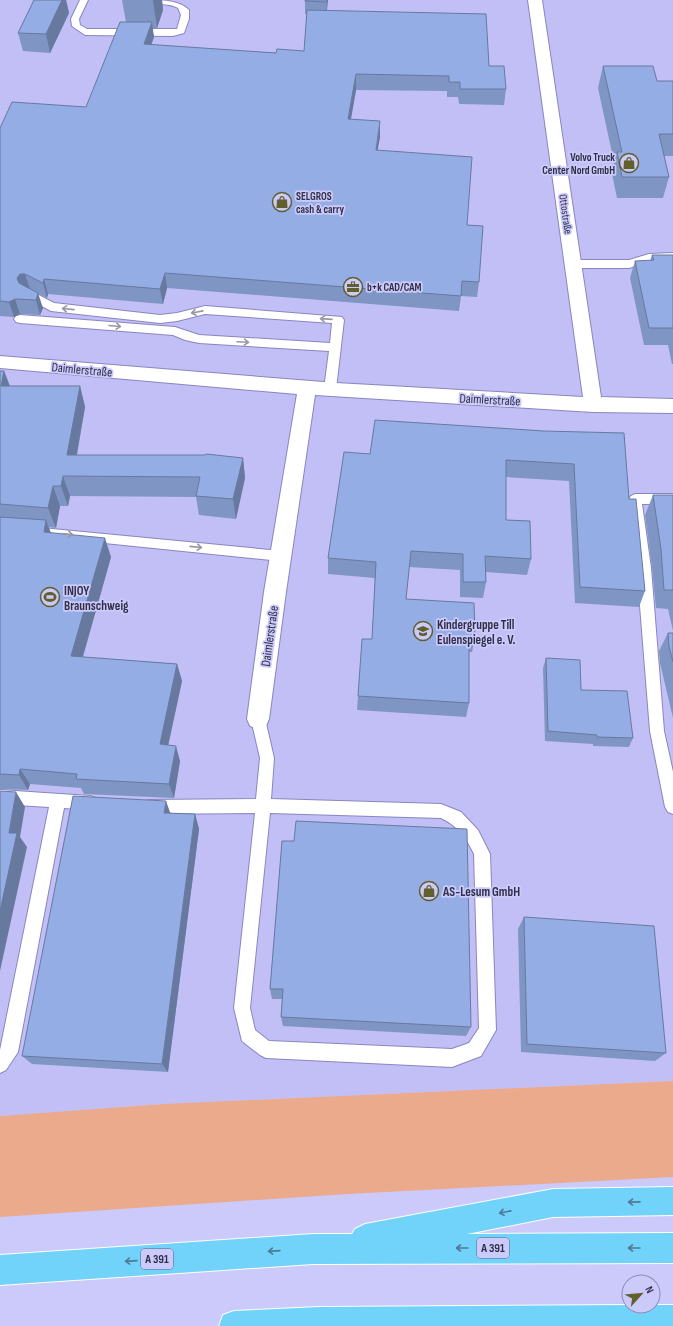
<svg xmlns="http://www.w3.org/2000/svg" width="673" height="1326" font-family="'Sofia Sans Condensed',sans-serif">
<rect width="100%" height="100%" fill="#cbcafb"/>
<!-- built -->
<polygon fill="#c1bff6" points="0,0 673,0 673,1081 163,1104 0,1116"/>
<!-- green -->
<polygon fill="#ebaa8b" points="673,1081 673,1177 348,1194 0,1217 0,1116 163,1104"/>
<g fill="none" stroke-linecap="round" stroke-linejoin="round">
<defs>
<g id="service">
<path d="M80,0h8l-9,19 1,6 7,4h90l4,-14 -3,-7c-10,-6 -26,-2 -32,-8 15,0 33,0 43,10v9l-5,14 -11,3 -88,-1 -13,-9 -1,-7z"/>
<polygon points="673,253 673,261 649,262 629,268 573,268 569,267 568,264 569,261 573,260 629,260 649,254"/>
<polygon points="29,290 54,303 160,315 177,313 205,306 342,317 344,320 336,389 334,392 330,393 326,392 324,389 329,351 199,343 185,340 173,335 20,323 16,322 14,319 16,316 20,315 175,327 199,335 330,343 332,323 205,314 177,321 160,323 51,311 25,297 23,294 25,291"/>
<polygon points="635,494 673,494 673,504 642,504 651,568 664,731 673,772 673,814 668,812 665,807 650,731 637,568 629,499 631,496"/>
<polygon points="0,524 281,551 286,552 288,556 286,560 281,561 75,540 0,534"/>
<path d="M258,713l5,1 2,5 9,39 -3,41 170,5 20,8 17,18 12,24 6,176 -15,26 -29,11 -186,-9 -6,-3 -18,-14 -8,-33 21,-195 -106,1 -5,-2 -3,-5 3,-5 5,-2 107,-1 4,-41 -9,-39 2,-5zM270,813l171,5c16,7 26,21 33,36l5,174 -10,15 -17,6 -183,-8 -14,-11 -5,-22z"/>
<polygon points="0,790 90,796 95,798 98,803 95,808 90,810 64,808 18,1052 6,1070 0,1073 0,1050 49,807 0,804"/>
</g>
<polygon id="minor" points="528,0 542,0 601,397 673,399 673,413 593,412 315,395 286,592 269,719 266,726 258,729 250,726 247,719 264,592 297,394 0,368 0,356 336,383 583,397"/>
<g id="motorway">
<polygon points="673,1187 673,1215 553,1217 467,1234 673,1233 673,1263 313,1264 0,1285 0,1255 313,1234 352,1234 355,1229 365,1224 553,1189"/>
<polygon points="629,1305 673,1305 673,1326 219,1326 223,1315 234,1311 319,1307"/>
</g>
</defs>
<!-- service casing -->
<use href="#service" stroke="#8986bf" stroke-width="2"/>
<!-- minor casing -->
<use href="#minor" stroke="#8986bf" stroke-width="2"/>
<!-- motorway casing -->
<use href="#motorway" stroke="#fff" stroke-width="2"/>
<!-- service -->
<use href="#service" fill="#fff" fill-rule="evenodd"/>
<!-- minor -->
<use href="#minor" fill="#fff" fill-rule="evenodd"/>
<!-- motorway -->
<use href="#motorway" fill="#72d3fa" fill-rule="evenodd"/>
</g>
<!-- wall -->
<g fill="#7f95c4">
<polygon points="34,0 66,0 69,13 50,53 23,51 18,33"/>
<polygon points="122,0 162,0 163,10 157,28 152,28 154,37 151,45 276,53 304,51 307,14 305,14 305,0 328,0 327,11 489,66 506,89 504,105 459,104 458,97 447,97 447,91 356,90 351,119 380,137 377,150 467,225 479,282 477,297 461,296 459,311 167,288 163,304 48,294 47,298 32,290 43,308 40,315 20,314 14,317 0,316 0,128 86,107 126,22"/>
<polygon points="603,66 657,81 673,81 673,156 664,156 669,177 663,198 617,198 612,174 614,162 598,88"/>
<polygon points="652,255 673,255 673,364 672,364 668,345 644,345 630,278 635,261 650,261"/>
<polygon points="0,371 4,371 10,386 80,386 85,407 77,455 243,458 245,478 236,519 199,515 196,497 70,496 68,506 60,506 56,528 49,527 51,533 111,557 83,657 177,664 182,681 168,745 180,761 174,798 84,794 81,788 30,784 28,790 0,789"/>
<polygon points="544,431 629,499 645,591 639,607 575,603 569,481 506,477 506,520 531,559 527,575 486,572 486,582 483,598 460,597 460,570 409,567 406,599 475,637 472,652 469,652 469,703 466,717 357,710 358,696 372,639 375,578 328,574 328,558 370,454"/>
<polygon points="653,495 673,495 673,631 668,609 656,608 652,568 645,515"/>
<polygon points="668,633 673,633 673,718 660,663 659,651"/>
<polygon points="546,658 633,738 629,747 593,746 593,744 545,741 543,668"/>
<polygon points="170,813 195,814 199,829 168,1072 32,1064 22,1056"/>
<polygon points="282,841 471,1027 466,1036 283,1026 281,1017 282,999 272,999 270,989"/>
<polygon points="524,917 666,1053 655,1061 521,1052 518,929"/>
</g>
<!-- shaded-wall -->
<g fill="#6879a0">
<polygon points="62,0 66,0 69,13 50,53 46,34"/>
<polygon points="153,0 162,0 163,10 157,28"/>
<polygon points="327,0 328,0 326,14"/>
<polygon points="152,22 154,37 146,59 144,44"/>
<polygon points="356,74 356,90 348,135 348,119"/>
<polygon points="380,121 380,137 375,165 376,150"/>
<polygon points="165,273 167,288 163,304 160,289"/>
<polygon points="20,274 25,274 30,289 22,293 17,278"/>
<polygon points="44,279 48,294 47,298 43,283"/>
<polygon points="38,293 43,308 40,315 36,300"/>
<polygon points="15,299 20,314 14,317 9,302"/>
<polygon points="4,371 12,392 1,386"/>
<polygon points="80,386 85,407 73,475 67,455"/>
<polygon points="243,458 245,478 236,519 233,499"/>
<polygon points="63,476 70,496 68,506 61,486"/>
<polygon points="53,486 60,506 56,528 48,508"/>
<polygon points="46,520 53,540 44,532"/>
<polygon points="105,538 111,557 78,673 71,656"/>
<polygon points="177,664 182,681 165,760 160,744"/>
<polygon points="176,746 180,761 174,798 169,784"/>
<polygon points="20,769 30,784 28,790 19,775"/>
<polygon points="16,792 25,807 20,837 27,847 0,971 0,911 9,833"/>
<polygon points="166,801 171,815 164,813"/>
<polygon points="195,814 199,829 168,1072 162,1064"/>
</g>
<!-- building -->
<g fill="#94ade4" stroke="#6879a0">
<polygon points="34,0 62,0 46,34 18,33"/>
<polygon points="305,0 327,0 326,2 305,1"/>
<polygon points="307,10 486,14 489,66 504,66 506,89 460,89 460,82 449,82 449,76 356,74 348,119 380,121 376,150 472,157 467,225 483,226 479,282 462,281 461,296 165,273 160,289 44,279 43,283 25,274 20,274 17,278 19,283 38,293 36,300 15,299 9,302 0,301 0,128 12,102 86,107 120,22 152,22 144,44 276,53 277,49 304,51"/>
<polygon points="603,66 653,66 657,81 673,81 673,134 659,134 669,177 622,177 617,152 622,152"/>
<polygon points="652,255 673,255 673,328 649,328 635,261 654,260"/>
<polygon points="0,371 4,371 1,386 80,386 67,455 205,455 206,454 243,458 233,499 196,496 200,477 63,476 61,486 53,486 48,508 0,504"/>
<polygon points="375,420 544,431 624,433 629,499 636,499 645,591 580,587 574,464 506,460 506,520 530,521 531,559 485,556 486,582 463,582 463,554 411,551 406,599 474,603 475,637 469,637 469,703 358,696 362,639 372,639 376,562 328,558 344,452 370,454"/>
<polygon points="653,495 673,495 673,590 664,590 661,549"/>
<polygon points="0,517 46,520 44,532 105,538 71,656 177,664 160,744 176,746 169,784 76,779 77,774 20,769 19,775 0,774"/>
<polygon points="668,633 673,633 673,662 669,646"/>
<polygon points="546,658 580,660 581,690 627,691 633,738 597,737 597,735 548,731"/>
<polygon points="0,791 16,792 9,833 17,833 0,911"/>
<polygon points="73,796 166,801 164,813 195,814 162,1064 22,1056"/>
<polygon points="296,821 467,829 471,1027 281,1017 283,989 270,989 282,841 294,841"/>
<polygon points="524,917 654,926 666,1053 527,1044"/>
</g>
<!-- one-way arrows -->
<defs><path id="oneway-shaft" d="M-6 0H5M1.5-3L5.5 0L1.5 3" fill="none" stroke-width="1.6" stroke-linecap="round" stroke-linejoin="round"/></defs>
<g stroke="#9897a3">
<use href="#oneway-shaft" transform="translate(68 309) rotate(-174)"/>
<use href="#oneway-shaft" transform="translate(197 312) rotate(169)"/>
<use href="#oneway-shaft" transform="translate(326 319) rotate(-176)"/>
<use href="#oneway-shaft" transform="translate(115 326) rotate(5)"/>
<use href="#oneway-shaft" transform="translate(243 342) rotate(3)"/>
<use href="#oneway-shaft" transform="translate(67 534) rotate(5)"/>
<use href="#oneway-shaft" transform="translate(196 547) rotate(6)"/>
</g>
<g stroke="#4e7998">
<use href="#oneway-shaft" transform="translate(634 1202) rotate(179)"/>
<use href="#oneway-shaft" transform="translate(505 1212) rotate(169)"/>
<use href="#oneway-shaft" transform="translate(462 1248) rotate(180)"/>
<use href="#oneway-shaft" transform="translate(634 1248) rotate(180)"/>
<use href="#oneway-shaft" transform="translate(274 1251) rotate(176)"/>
<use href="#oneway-shaft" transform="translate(131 1261) rotate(176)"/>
</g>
<!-- icons -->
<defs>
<symbol id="shop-ring" viewBox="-11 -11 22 22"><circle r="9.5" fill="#cbcafb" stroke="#615f2c" stroke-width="1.5"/><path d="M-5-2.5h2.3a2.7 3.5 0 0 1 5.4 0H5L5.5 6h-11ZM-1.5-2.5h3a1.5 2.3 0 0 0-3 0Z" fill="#615f2c"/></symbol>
<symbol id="office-ring" viewBox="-11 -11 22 22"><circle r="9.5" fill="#cbcafb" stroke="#615f2c" stroke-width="1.5"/><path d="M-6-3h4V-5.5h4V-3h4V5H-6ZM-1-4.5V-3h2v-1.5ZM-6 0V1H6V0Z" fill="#615f2c"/></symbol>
<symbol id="stadium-ring" viewBox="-11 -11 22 22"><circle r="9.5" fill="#cbcafb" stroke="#615f2c" stroke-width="1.5"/><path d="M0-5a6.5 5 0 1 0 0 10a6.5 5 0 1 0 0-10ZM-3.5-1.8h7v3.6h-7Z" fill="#615f2c"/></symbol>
<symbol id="school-ring" viewBox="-11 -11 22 22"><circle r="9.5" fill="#cbcafb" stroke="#615f2c" stroke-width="1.5"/><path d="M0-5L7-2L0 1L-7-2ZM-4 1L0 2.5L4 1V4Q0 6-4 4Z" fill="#615f2c"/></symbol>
</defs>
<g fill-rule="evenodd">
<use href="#shop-ring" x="618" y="152" width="22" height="22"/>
<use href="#shop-ring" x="271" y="191" width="22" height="22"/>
<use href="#office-ring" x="342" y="276" width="22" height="22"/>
<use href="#stadium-ring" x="39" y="586" width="22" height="22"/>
<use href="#school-ring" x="412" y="620" width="22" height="22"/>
<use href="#shop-ring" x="418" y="880" width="22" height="22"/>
</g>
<g text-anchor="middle" stroke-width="3.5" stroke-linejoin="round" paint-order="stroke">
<!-- far-poi labels -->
<g font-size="11" font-weight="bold" fill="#302f47" stroke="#cbcafb" text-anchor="start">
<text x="615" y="161" text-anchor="end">Volvo Truck<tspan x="615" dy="13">Center Nord GmbH</tspan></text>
<text x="296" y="200">SELGROS<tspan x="296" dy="13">cash &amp; carry</tspan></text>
<text x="367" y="291">b+k CAD/CAM</text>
</g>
<!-- far-street labels -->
<g font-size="11" fill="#302f47" stroke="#cbcafb">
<text transform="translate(566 214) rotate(82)" y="4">Ottostraße</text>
</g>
<!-- shield labels -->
<g fill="#cbcafb" stroke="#5e5e7d" stroke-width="1">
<rect x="477" y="1238" width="32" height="20" rx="3"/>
<rect x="141" y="1249" width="32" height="20" rx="3"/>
</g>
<g font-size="12" font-weight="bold" fill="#302f47">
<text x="493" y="1252">A 391</text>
<text x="157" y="1263">A 391</text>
</g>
<!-- street labels -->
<g font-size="13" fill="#302f47" stroke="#cbcafb">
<text transform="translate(82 369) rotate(5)" y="5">Daimlerstraße</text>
<text transform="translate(490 399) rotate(3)" y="5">Daimlerstraße</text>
<text transform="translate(269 636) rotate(-82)" y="5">Daimlerstraße</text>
</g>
<!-- poi labels -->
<g font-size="13" font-weight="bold" fill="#302f47" stroke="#cbcafb" text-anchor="start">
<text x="64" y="595">INJOY<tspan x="64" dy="15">Braunschweig</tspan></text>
<text x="437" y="629">Kindergruppe Till<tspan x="437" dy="15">Eulenspiegel e. V.</tspan></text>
<text x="443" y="896">AS-Lesum GmbH</text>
</g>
</g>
<!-- north arrow -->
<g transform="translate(641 1294) rotate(63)"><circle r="19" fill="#cbcafb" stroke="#8d8cb3"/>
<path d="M0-3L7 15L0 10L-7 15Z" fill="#615f2c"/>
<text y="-6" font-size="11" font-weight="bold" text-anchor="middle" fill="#302f47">N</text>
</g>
</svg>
